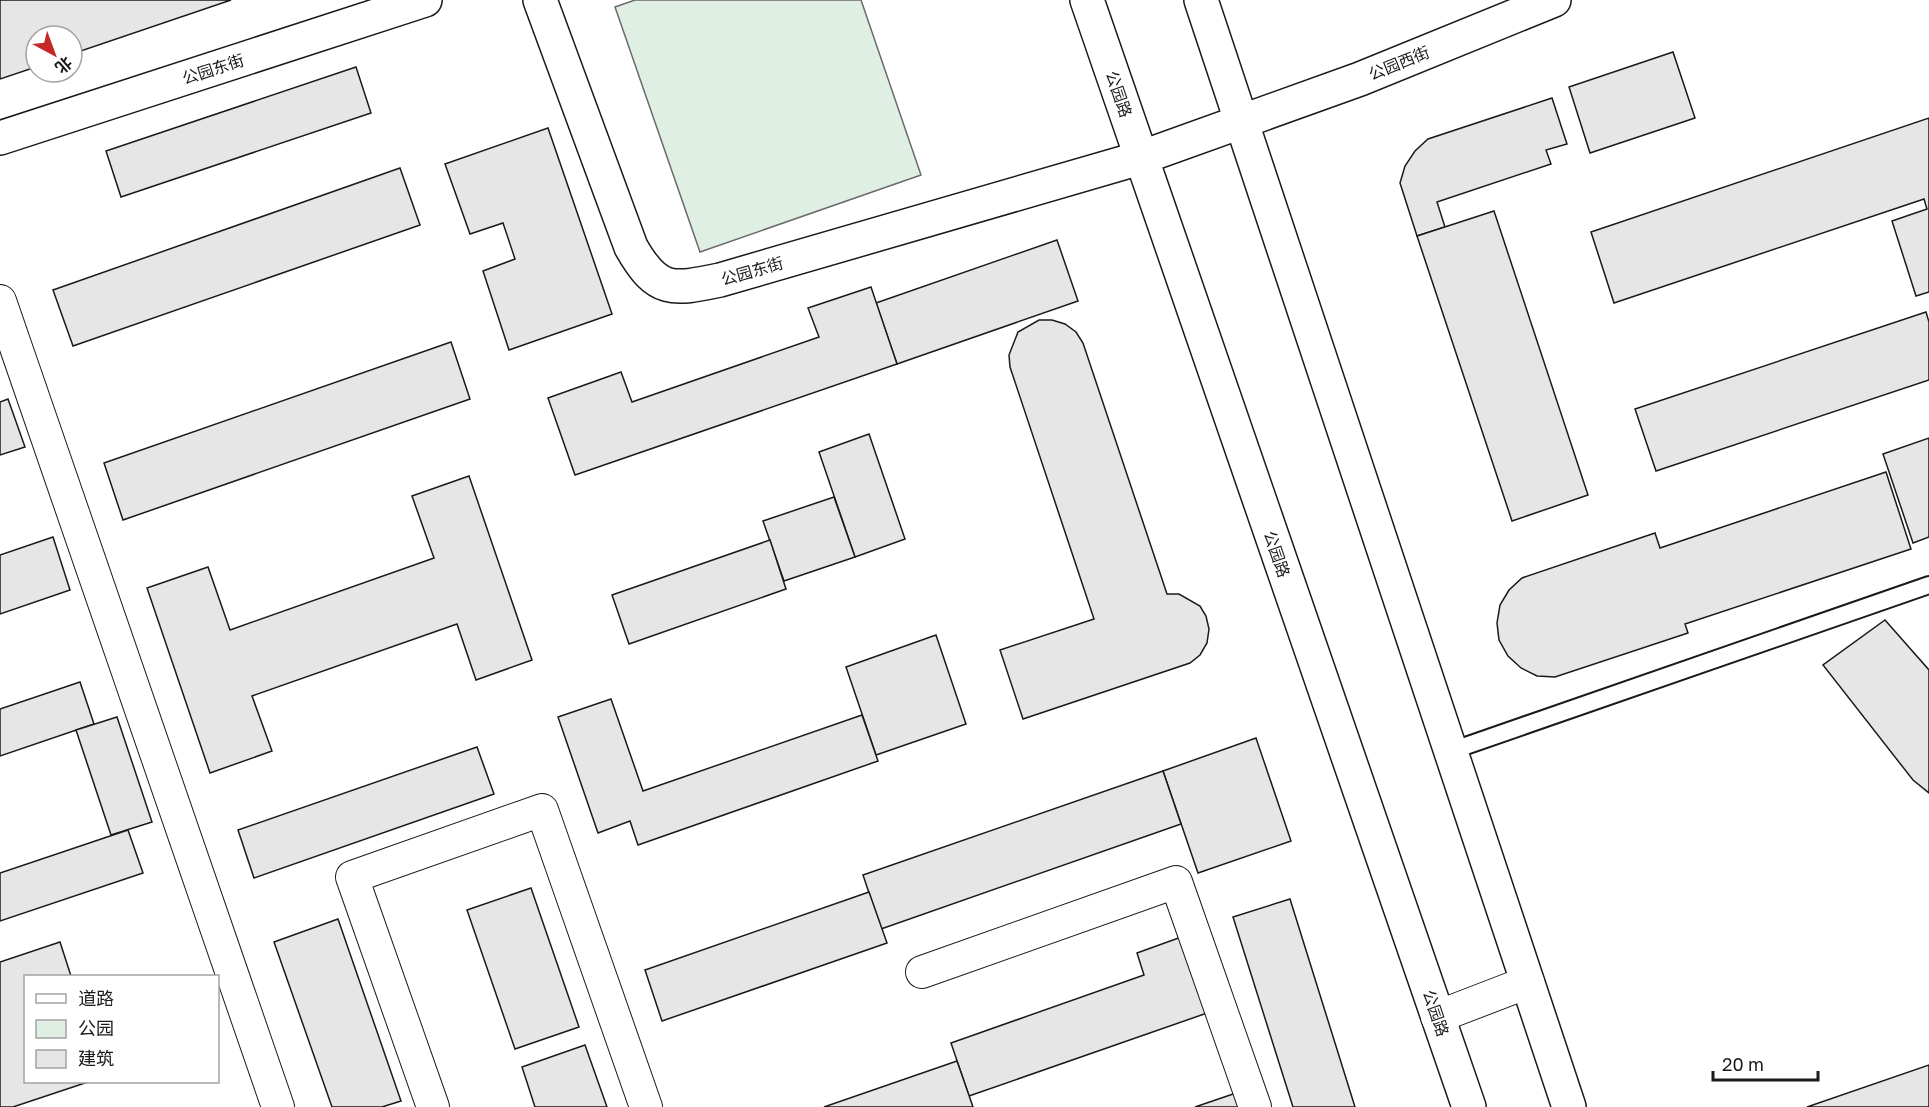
<svg xmlns="http://www.w3.org/2000/svg" width="1929" height="1107" font-family="'Golos Text','Noto Sans SC',sans-serif">
<rect width="100%" height="100%" fill="#fff"/>
<!-- green -->
<polygon fill="#e0efe3" stroke="#6a6a6a" stroke-width="1.5" points="635,0 861,0 921,175 700,252 615,7"/>
<!-- building -->
<g fill="#e6e6e6" stroke="#1a1a1a" stroke-width="1.5">
<polygon points="0,0 231,0 72,54 72,36 36,36 36,67 0,79"/>
<polygon points="1673,52 1695,118 1590,153 1569,87"/>
<polygon points="356,67 371,113 121,197 106,151"/>
<polygon points="1552,98 1567,144 1546,150 1551,164 1437,202 1445,227 1417,236 1400,183 1405,166 1415,151 1428,139"/>
<polygon points="1929,118 1929,292 1916,296 1892,221 1927,209 1924,199 1614,303 1591,232"/>
<polygon points="548,128 612,314 509,350 483,271 515,259 503,223 470,234 445,164"/>
<polygon points="400,168 420,225 73,346 53,290"/>
<polygon points="1494,211 1588,495 1512,521 1417,236"/>
<polygon points="1057,240 1078,301 897,364 876,303"/>
<polygon points="871,287 897,364 575,475 548,398 621,372 632,402 819,337 808,308"/>
<polygon points="1926,312 1929,322 1929,380 1656,471 1635,409"/>
<polygon points="1039,320 1052,320 1065,324 1076,332 1083,343 1167,594 1179,594 1200,606 1206,616 1209,629 1207,643 1200,655 1190,663 1023,719 1000,650 1094,619 1010,367 1009,355 1018,332"/>
<polygon points="451,342 470,399 123,520 104,463"/>
<polygon points="8,399 25,447 0,455 0,402"/>
<polygon points="869,434 905,539 855,557 819,452"/>
<polygon points="1929,438 1929,537 1913,543 1883,454"/>
<polygon points="1886,472 1911,549 1685,624 1688,633 1555,677 1537,676 1521,668 1508,656 1499,640 1497,623 1500,605 1509,590 1522,578 1655,533 1660,548"/>
<polygon points="469,476 532,660 476,680 457,624 252,696 272,751 210,773 147,588 208,567 230,630 434,558 412,496"/>
<polygon points="834,497 855,557 784,581 763,521"/>
<polygon points="53,537 70,590 0,614 0,555"/>
<polygon points="770,540 786,589 629,644 612,595"/>
<polygon points="1885,620 1929,670 1929,793 1913,780 1823,665"/>
<polygon points="936,635 966,724 876,755 846,667"/>
<polygon points="80,682 94,724 0,756 0,709"/>
<polygon points="611,699 643,791 862,715 878,761 638,845 630,821 598,833 558,717"/>
<polygon points="117,717 152,822 111,835 76,730"/>
<polygon points="1256,738 1291,841 1198,873 1163,771"/>
<polygon points="477,747 494,794 254,878 238,830"/>
<polygon points="1163,771 1181,824 881,929 863,875"/>
<polygon points="128,830 143,873 0,921 0,873"/>
<polygon points="531,888 579,1027 515,1049 467,910"/>
<polygon points="869,892 887,943 662,1021 645,970"/>
<polygon points="1290,899 1355,1107 1293,1107 1233,917"/>
<polygon points="338,919 401,1101 382,1107 332,1107 274,942"/>
<polygon points="1184,936 1210,1012 969,1096 951,1043 1144,975 1137,953"/>
<polygon points="60,942 71,976 26,976 26,1082 88,1082 13,1107 0,1107 0,962"/>
<polygon points="585,1045 607,1107 535,1107 522,1067"/>
<polygon points="957,1061 973,1107 824,1107"/>
<polygon points="1929,1065 1929,1107 1807,1107"/>
<polygon points="1239,1092 1244,1107 1195,1107"/>
</g>
<g fill="none" stroke-linecap="round" stroke-linejoin="round">
<defs>
<polyline id="lane" points="1451,751 1929,585"/>
<g id="street">
<polyline points="0,301 278,1107"/>
<polyline points="922,972 1176,882 1255,1107"/>
<polyline points="1437,1017 1528,982"/>
<polyline points="433,1107 352,877 542,810 646,1107"/>
</g>
<g id="secondary">
<path d="M540,0l91,247c26,46 41,43 89,33l420,-122 220,-79 194,-79"/>
<polyline points="1087,0 1469,1107"/>
<polyline points="1201,0 1569,1107"/>
<polyline points="0,138 425,0"/>
</g>
</defs>
<!-- lane casing -->
<use href="#lane" stroke="#1a1a1a" stroke-width="20"/>
<!-- street casing -->
<use href="#street" stroke="#1a1a1a" stroke-width="34"/>
<!-- secondary casing -->
<use href="#secondary" stroke="#1a1a1a" stroke-width="36"/>
<!-- lane -->
<use href="#lane" stroke="#fff" stroke-width="16"/>
<!-- street -->
<use href="#street" stroke="#fff" stroke-width="32"/>
<!-- secondary -->
<use href="#secondary" stroke="#fff" stroke-width="33"/>
</g>
<g text-anchor="middle" stroke-width="4.5" stroke-linejoin="round" paint-order="stroke">
<!-- street labels -->
<g font-size="16" fill="#1a1a1a" stroke="#fff">
<text transform="translate(1399 63) rotate(-22)" y="6">公园西街</text>
<text transform="translate(213 69) rotate(-18)" y="6">公园东街</text>
<text transform="translate(1119 94) rotate(71)" y="6">公园路</text>
<text transform="translate(752 271) rotate(-16)" y="6">公园东街</text>
<text transform="translate(1277 554) rotate(71)" y="6">公园路</text>
<text transform="translate(1436 1013) rotate(71)" y="6">公园路</text>
</g>
</g>
<!-- legend -->
<rect x="24" y="975" width="195" height="108" fill="#ffffff" stroke="#a3a3a3" stroke-width="1.5"/>
<rect x="36" y="994" width="30" height="9" fill="#ffffff" stroke="#a3a3a3" stroke-width="1.5"/>
<text x="78" y="1005" font-size="18" fill="#1a1a1a">道路</text>
<rect x="36" y="1020" width="30" height="18" fill="#e0efe3" stroke="#a3a3a3" stroke-width="1.5"/>
<text x="78" y="1035" font-size="18" fill="#1a1a1a">公园</text>
<rect x="36" y="1050" width="30" height="18" fill="#e6e6e6" stroke="#a3a3a3" stroke-width="1.5"/>
<text x="78" y="1065" font-size="18" fill="#1a1a1a">建筑</text>
<!-- north arrow -->
<g transform="translate(54 54) rotate(139)"><circle r="28" fill="#ffffff" stroke="#a3a3a3" stroke-width="1.5"/>
<path d="M0-4.5L10 22L0 15L-10 22Z" fill="#c62828"/>
<text y="-9" font-size="16" font-weight="bold" text-anchor="middle" fill="#1a1a1a">北</text>
</g>
<!-- scale -->
<path d="M1713 1071v9h105v-9" fill="none" stroke="#1a1a1a" stroke-width="3"/>
<text x="1722" y="1071" font-size="18" fill="#1a1a1a" stroke="#ffffff" stroke-width="4.5" paint-order="stroke">20 m</text>
</svg>
